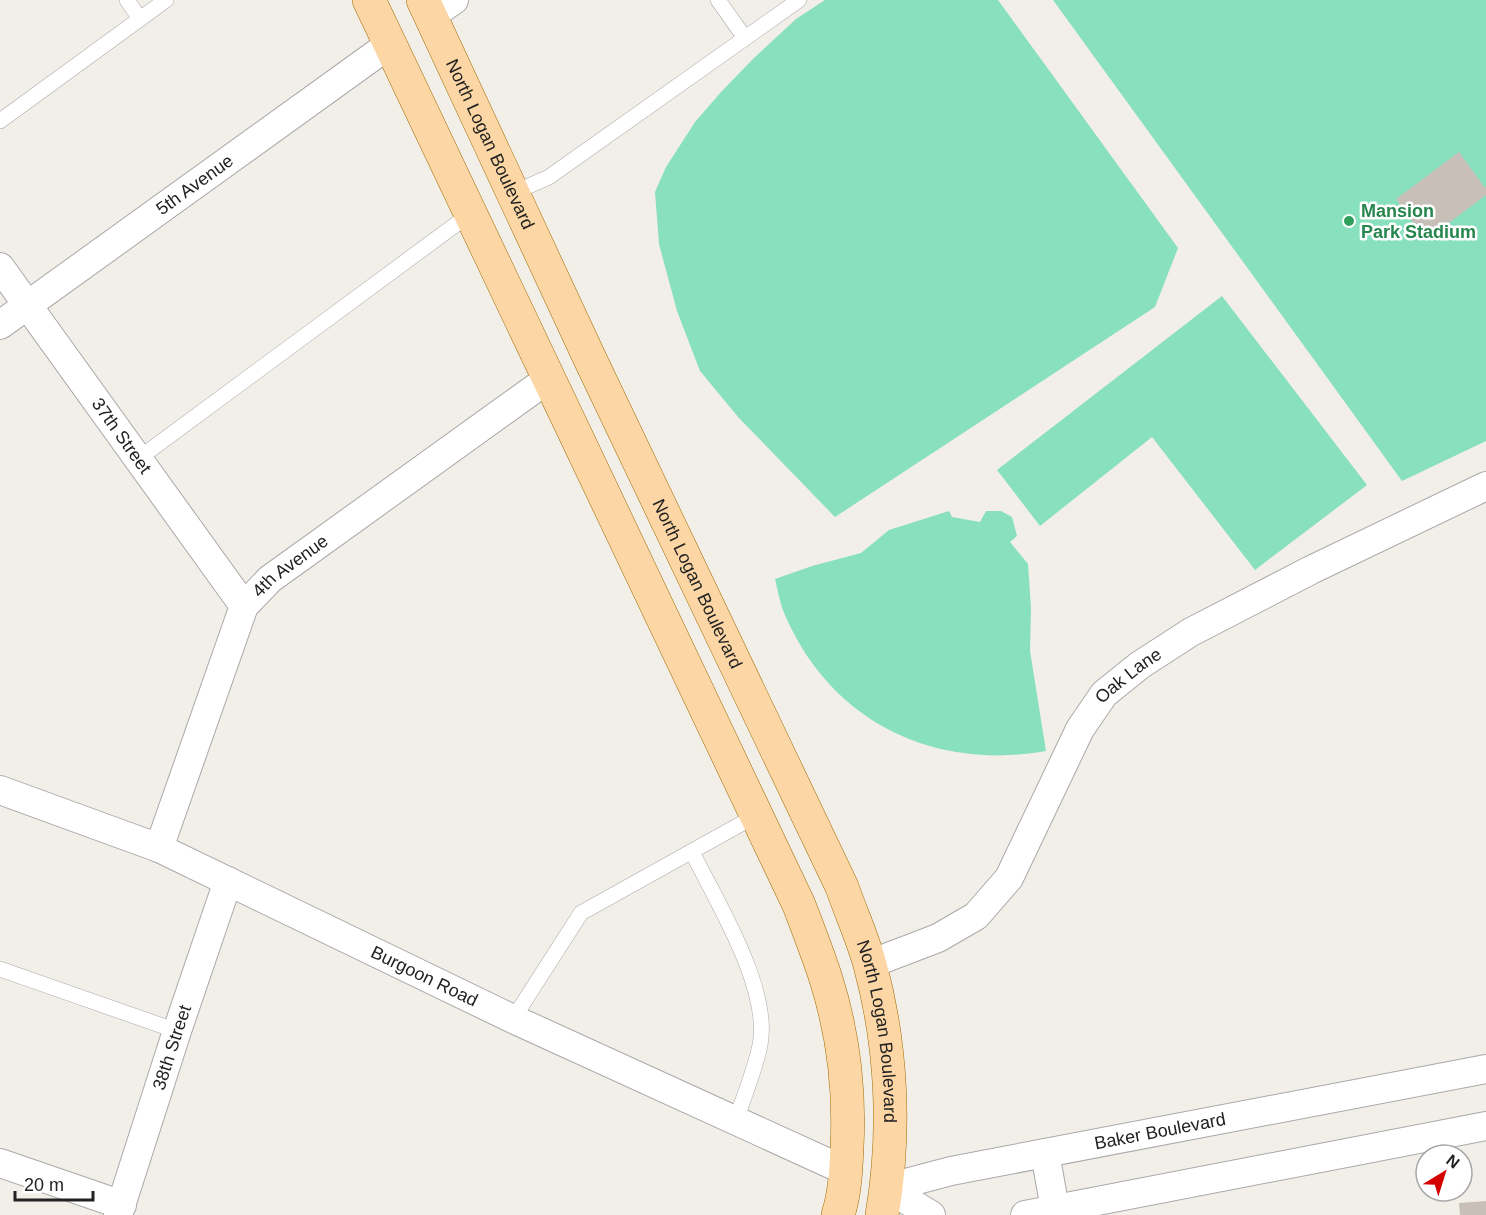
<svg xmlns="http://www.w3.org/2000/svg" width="1486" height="1215" font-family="Helvetica,sans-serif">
<rect width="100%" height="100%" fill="#f2efe9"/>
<!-- pitch -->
<g fill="#88e0be">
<polygon points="825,0 998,0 1178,248 1155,307 835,517 739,418 700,371 677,311 659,244 655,192 666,167 695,122 722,91 754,58 796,19"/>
<polygon points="1053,0 1486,0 1486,441 1402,481"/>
<polygon points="1222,296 1367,485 1255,570 1152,437 1040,526 997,470"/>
<path d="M949,511l3,6 28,5 6,-11h15l11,6 5,19 -7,6 18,22 3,44 -1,43 16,100c-112,20 -215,-29 -261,-136 -5,-11 -7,-24 -10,-36l37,-13 49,-13 28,-23z"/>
</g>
<!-- building -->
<g fill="#c7bfb8">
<polygon points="1459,152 1486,189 1486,195 1426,240 1396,199"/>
<polygon points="1486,1201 1486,1215 1460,1215 1459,1203"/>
</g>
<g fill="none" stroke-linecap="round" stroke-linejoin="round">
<defs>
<g id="service">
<polyline points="127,0 140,19"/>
<polyline points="718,0 745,38"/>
<polyline points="0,121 166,0"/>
<polyline points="513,193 549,177 799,0"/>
<polyline points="138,459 470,214"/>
<path d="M692,852c25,50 79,137 68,193 -5,25 -16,51 -24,75"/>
<polyline points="0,969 177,1031"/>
<polyline points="513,1019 581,913 757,815"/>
</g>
<g id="minor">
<polyline points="431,16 454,0"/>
<path id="s1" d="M0,267l244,339"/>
<path id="s2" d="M0,325l390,-281"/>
<path id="s3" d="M0,790l159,58 354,171 333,152"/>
<path id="s4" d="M159,848l85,-242 26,-27 278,-200"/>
<path id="s5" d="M870,964l68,-26 38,-22 33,-38 71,-149 24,-35 36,-29 51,-33 120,-62 175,-84"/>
<polyline points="1045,1153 1055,1209"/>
<polyline points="0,1163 122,1205"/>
<path id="s6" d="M887,1188l64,-17 535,-102"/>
<polyline points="887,1188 931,1215"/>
<path id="s7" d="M118,1215l59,-184 51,-150"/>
<polyline points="1025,1215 1486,1126"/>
</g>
<g id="primary">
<path d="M369,0l430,905c9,24 19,49 27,74 17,54 24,111 21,168 -1,23 -2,46 -9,68"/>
<path id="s8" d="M423,0l167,359 252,528c9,26 21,52 28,78 22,81 26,168 12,250"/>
</g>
</defs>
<!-- service casing -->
<use href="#service" stroke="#a9a9a9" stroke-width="16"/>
<!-- minor casing -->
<use href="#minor" stroke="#a9a9a9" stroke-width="30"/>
<!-- primary casing -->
<use href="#primary" stroke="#a06b00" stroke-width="34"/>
<!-- service -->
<use href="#service" stroke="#fff" stroke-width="15"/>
<!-- minor -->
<use href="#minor" stroke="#fff" stroke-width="28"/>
<!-- primary -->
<use href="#primary" stroke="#fcd6a4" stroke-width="33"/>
</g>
<!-- markers -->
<circle fill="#2e9e5b" stroke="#fff" stroke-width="2" cx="1349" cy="221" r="6"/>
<g text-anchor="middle" stroke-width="5" stroke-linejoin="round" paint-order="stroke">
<!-- street labels -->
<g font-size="18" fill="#222" stroke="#fff">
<text dy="6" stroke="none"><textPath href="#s8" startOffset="159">North Logan Boulevard</textPath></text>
<text dy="6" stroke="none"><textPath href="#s2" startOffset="240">5th Avenue</textPath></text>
<text dy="6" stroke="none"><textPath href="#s1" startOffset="208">37th Street</textPath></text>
<text dy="6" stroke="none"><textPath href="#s4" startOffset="318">4th Avenue</textPath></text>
<text dy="6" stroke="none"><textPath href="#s8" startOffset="645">North Logan Boulevard</textPath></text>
<text dy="6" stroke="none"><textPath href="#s5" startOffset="405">Oak Lane</textPath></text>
<text dy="6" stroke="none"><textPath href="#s3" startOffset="464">Burgoon Road</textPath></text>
<text dy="6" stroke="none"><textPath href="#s8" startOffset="1131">North Logan Boulevard</textPath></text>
<text dy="6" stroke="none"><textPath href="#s7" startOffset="176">38th Street</textPath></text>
<text dy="6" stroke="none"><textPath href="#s6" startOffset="279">Baker Boulevard</textPath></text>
</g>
<!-- leisure labels -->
<g font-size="18" font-weight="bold" fill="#27864d" stroke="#fff" text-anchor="start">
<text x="1361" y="217">Mansion<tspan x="1361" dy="21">Park Stadium</tspan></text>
</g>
</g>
<!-- north arrow -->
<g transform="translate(1444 1173) rotate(38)"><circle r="28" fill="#ffffff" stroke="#a7a7a7" stroke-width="1.5"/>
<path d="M0-4.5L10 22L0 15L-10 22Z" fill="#d40000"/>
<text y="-9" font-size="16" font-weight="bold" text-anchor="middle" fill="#222222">N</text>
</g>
<!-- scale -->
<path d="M15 1191v9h78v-9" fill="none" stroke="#222222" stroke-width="3"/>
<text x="24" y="1191" font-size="18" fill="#222222" stroke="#ffffff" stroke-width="4.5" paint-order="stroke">20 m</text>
</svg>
